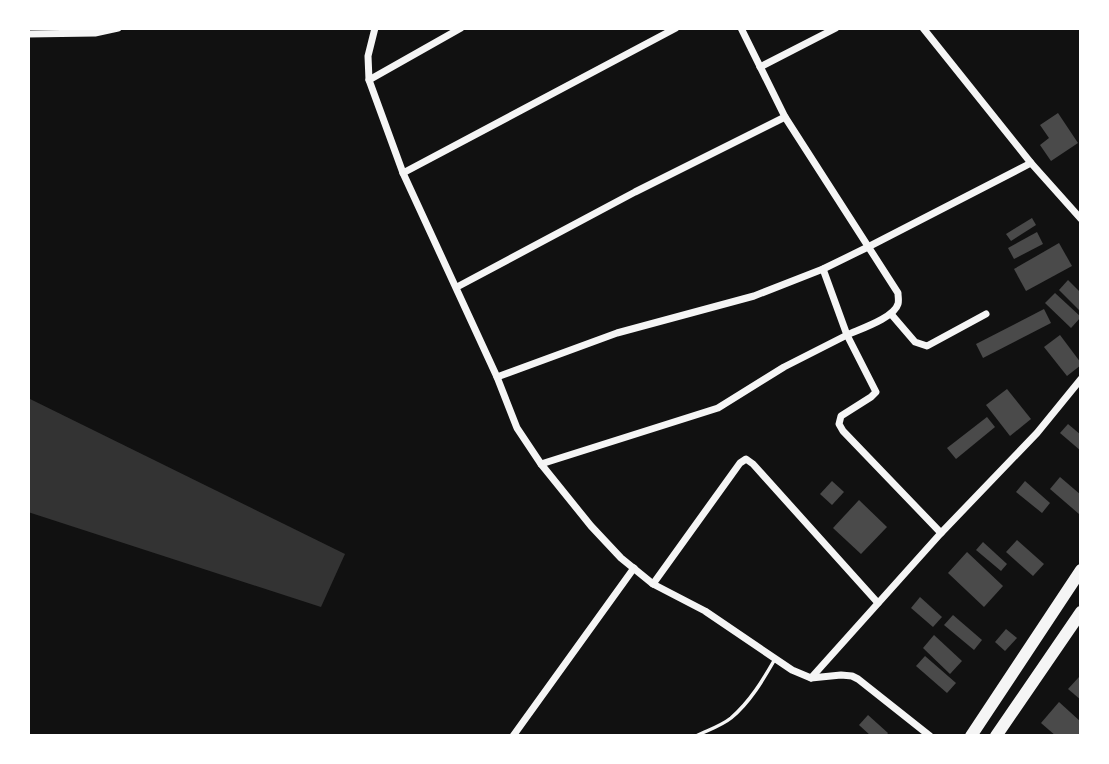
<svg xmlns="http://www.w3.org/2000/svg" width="1109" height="764" font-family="'Golos Text',sans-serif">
<rect width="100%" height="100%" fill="#111"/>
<!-- water -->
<polygon fill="#333" points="28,398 345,554 321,607 28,512"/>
<!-- building -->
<g fill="#4a4a4a">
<polygon points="1058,113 1078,143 1051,161 1040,145 1049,138 1040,125"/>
<polygon points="1032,218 1036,225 1011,241 1006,234"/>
<polygon points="1037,232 1043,244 1014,259 1008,248"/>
<polygon points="1059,243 1072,266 1026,291 1014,269"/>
<polygon points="1068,280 1081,293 1081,312 1059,290"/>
<polygon points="1055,293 1081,317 1071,328 1045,303"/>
<polygon points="1044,309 1051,323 983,358 976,344"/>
<polygon points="1060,335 1081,363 1081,365 1067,376 1044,347"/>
<polygon points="1007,389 1031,419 1010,436 986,405"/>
<polygon points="987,417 995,427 956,459 947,448"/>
<polygon points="1068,424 1081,435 1081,451 1060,433"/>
<polygon points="1060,477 1081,495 1081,512 1079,514 1050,489"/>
<polygon points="832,481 844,492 832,505 820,494"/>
<polygon points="1025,481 1050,503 1042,513 1016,492"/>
<polygon points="859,500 887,527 861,554 833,528"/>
<polygon points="1017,540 1044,564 1033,576 1006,552"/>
<polygon points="983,542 1007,564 1001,571 976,550"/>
<polygon points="967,552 1003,586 984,607 948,573"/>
<polygon points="920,597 942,617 933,627 911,608"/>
<polygon points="953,615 982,640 974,650 944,625"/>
<polygon points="1006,629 1017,638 1005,651 995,642"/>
<polygon points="934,635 962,661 950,674 923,648"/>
<polygon points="925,656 956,683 947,693 916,666"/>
<polygon points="1079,677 1081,679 1081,700 1068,689"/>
<polygon points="1059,702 1081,722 1081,736 1056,736 1041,723"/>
<polygon points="868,715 888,733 886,736 871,736 859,725"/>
</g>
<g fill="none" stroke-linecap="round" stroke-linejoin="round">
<!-- service -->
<path stroke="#f5f5f5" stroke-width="3.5" d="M696,736c12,-6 25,-10 35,-18 19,-16 32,-38 44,-59"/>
<!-- minor -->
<g stroke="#f5f5f5" stroke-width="7">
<polyline points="375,28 368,56 369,80 403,173 497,377 517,428 541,464 591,526 621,558 653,584 705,611 792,670 811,678 841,675 852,676 858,679 930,736"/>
<path d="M741,28l44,89 113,176c0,4 1,7 0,11 -4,14 -38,25 -51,31l29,57 -5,5 -30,19 -2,8 4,7 98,102"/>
<polyline points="923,28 1031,163 1081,219"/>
<polyline points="28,34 95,33 118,28"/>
<polyline points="760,67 836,28"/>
<polyline points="369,80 461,28"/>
<polyline points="403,173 676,28"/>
<polyline points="457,287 635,192 785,117"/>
<polyline points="891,314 915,342 927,346 986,314"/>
<polyline points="497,377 617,333 754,296 823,269 868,247 1031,163"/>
<polyline points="541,464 718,408 784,367 847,335 823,269"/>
<polyline points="653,584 740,463 746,459 753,464 878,603"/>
<polyline points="811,678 941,533 1037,433 1081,379"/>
<polyline points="513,736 634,568"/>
</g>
<!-- trunk -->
<g stroke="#f5f5f5" stroke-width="12">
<polyline points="971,736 1081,570"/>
<polyline points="996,736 1081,612"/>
</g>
</g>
<!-- border -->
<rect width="1109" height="764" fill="none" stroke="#ffffff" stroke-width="60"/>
</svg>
